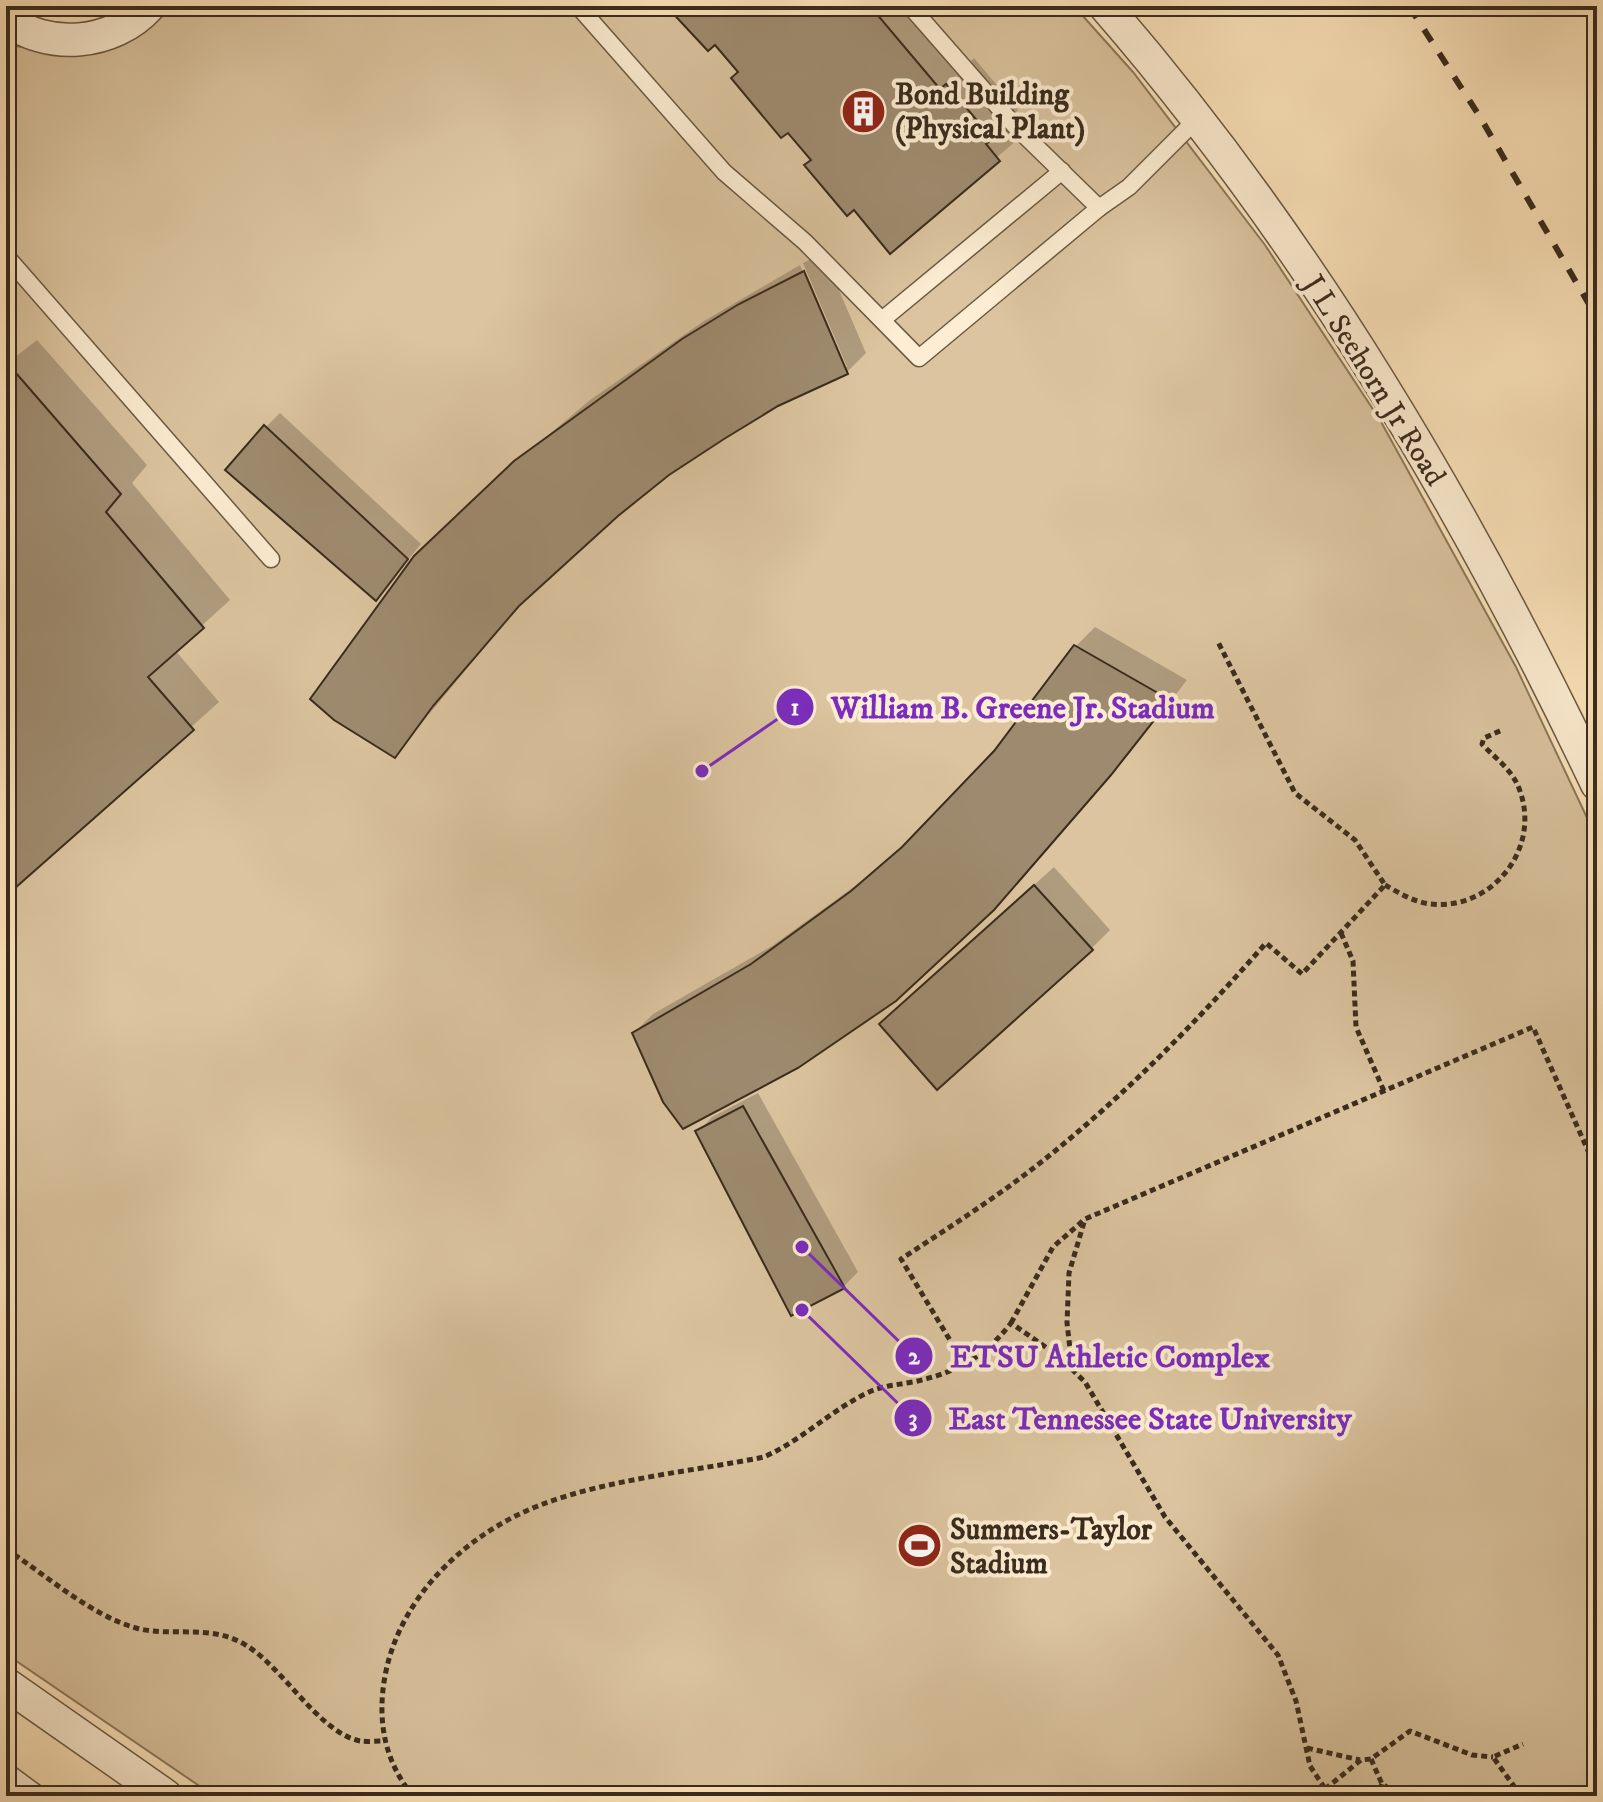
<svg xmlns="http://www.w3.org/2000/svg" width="1603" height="1802" font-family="'IM FELL DW Pica',serif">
<rect width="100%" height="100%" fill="#fce3ba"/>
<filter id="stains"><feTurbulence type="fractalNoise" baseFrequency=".0025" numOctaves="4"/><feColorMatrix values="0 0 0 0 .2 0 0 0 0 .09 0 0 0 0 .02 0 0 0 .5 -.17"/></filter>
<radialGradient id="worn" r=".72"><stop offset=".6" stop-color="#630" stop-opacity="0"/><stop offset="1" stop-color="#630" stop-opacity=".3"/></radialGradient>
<!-- green -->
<polygon fill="#dbc49f" stroke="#8a785e" stroke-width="2" points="172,6 1074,6 1133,72 1265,245 1380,420 1516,667 1597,839 1597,1796 214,1796 6,1654 6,44 43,51 134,37"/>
<!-- shadow -->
<g fill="#0003">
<polygon points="668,6 920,6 968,64 974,58 1018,110 1012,116 1026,132 890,251 715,42"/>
<polygon points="823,253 866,353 847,372 777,404 668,473 616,515 530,593 395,755 416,558 469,502 590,400 704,321 800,265 843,367 847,367 803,263"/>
<polygon points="37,340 147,465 132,483 230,600 175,650 219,702 6,893 6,364"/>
<polygon points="280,413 421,544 376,598 266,427"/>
<polygon points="1095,627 1187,680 1130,753 1013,888 634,1033 653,1014 772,946 873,873 918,833 996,752 1076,646"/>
<polygon points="1054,867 1110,930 1091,949 900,1006"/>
<polygon points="758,1093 858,1272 843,1287 698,1132 712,1117"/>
</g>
<!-- building -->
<g fill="#9e8b6f" stroke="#392b1d" stroke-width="2">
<polygon points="666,6 870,6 940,89 946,84 993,139 986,144 1000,161 890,254 854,210 847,216 804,165 811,160 788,133 781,138 731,78 738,72 715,45 708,51"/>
<polygon points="804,271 848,374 778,406 724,439 669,475 618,516 519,606 433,706 395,758 334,720 310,699 414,556 514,461 682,339 739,304"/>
<polygon points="9,365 121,494 106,512 204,628 148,677 194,730 6,896 6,368"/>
<polygon points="264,425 408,559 376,601 225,470"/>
<polygon points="1074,645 1170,700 1111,775 994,910 896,1001 798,1068 683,1129 663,1102 632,1033 751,964 851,891 902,847 994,751"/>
<polygon points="1034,885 1093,950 937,1090 879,1024"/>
<polygon points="743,1106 845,1288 791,1316 695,1131"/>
</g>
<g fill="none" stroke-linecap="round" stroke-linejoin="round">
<defs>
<g id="service">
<polyline points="578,6 724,172 805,242 919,358 1099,208"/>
<polyline points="910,6 1015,126 1099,208 1129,187 1199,117"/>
<polyline points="6,256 271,559"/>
<polyline points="882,320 1062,171"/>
<polyline points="6,1771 40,1796"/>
</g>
<g id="minor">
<path d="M1105,6c202,233 360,500 492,778"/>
<path d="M6,18c41,34 108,27 143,-12"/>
<polyline points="6,1684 166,1796"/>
</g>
</defs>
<!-- service casing -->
<use href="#service" stroke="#6a5944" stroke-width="19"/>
<!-- minor casing -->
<use href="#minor" stroke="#6a5944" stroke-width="35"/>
<!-- path -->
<g stroke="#392b1d" stroke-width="5" stroke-dasharray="6 4" stroke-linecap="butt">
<path d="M1385,885c14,8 29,17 45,19 61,7 111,-54 90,-113 -7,-21 -24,-32 -38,-47l2,-6 18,-8"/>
<polyline points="1341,933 1353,961 1356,1027 1384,1091"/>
<polyline points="1011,1323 1053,1247 1085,1219 1533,1027 1597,1171"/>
<path d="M965,1365l-64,-106c55,-36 110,-71 160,-113 75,-62 141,-130 205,-203l36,31 83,-89 -30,-45 -60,-47 -77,-151"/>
<polyline points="1072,1366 1067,1323 1069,1273 1085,1219"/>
<path d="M6,1549c40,26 84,66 130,79 33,9 70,-3 102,13 41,18 78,91 122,100 7,1 17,0 24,0"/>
<polyline points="1307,1748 1360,1760"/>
<polyline points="1371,1759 1382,1784 1401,1796"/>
<polyline points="1325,1789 1361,1760 1371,1759 1410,1731 1472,1755 1493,1757"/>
<path d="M413,1796c-29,-35 -36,-76 -28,-120 15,-81 83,-144 158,-172 66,-25 152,-33 221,-47 38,-17 65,-45 101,-63 15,-8 31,-9 48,-12 42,-9 71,-24 98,-59l46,32 28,27 80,135 113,138 18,46 14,65 20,30"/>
<polyline points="1377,1796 1382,1784"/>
<polyline points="1521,1796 1493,1757 1523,1744"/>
</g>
<!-- service -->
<use href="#service" stroke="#fdedd2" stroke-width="16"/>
<!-- minor -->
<use href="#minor" stroke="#fdedd2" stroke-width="32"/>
<!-- rail -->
<polyline stroke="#392b1d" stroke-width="6" stroke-dasharray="14 14" stroke-linecap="butt" points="1409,6 1480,117 1597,318"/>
</g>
<!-- icons -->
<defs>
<symbol id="building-disc" viewBox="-11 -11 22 22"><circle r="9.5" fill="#8f2418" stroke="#fdedd2"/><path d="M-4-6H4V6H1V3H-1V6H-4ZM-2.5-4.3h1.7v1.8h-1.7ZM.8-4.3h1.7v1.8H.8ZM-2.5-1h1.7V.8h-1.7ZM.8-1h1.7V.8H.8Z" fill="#fff"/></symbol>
<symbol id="stadium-disc" viewBox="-11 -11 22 22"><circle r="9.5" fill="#8f2418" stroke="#fdedd2"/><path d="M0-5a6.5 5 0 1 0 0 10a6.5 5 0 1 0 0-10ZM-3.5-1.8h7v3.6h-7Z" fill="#fff"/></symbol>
</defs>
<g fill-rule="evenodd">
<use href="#building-disc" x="838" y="86" width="51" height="51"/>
<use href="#stadium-disc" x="894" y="1520" width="51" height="51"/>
</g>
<g text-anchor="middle" stroke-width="8" stroke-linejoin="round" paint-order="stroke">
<!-- poi labels -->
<g font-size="30" font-weight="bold" fill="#392b1d" stroke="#fdedd2" text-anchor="start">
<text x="895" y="104">Bond Building<tspan x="895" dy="34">(Physical Plant)</tspan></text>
<text x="950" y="1539">Summers-Taylor<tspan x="950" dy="34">Stadium</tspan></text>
</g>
<!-- street labels -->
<g font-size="30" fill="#392b1d" stroke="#fdedd2">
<text transform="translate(1375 380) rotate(58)" y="10">J L Seehorn Jr Road</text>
</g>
</g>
<!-- callouts -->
<path fill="none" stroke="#7b2cbf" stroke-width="3" d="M702 771L795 707M802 1247L914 1356M802 1310L913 1418"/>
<g fill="#7b2cbf" stroke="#fdedd2" stroke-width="3">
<circle cx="702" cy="771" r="8"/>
<circle cx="802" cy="1247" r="8"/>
<circle cx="802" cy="1310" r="8"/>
<circle cx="795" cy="707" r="20"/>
<circle cx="914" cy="1356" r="20"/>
<circle cx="913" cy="1418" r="20"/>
</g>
<g font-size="24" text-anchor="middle" font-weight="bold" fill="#fff">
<text x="795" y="715">1</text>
<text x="914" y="1364">2</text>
<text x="913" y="1426">3</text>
</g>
<g font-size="32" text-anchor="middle" font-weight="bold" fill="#7b2cbf" stroke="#fdedd2" stroke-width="8" stroke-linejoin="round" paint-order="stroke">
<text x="1023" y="718">William B. Greene Jr. Stadium</text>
<text x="1110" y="1367">ETSU Athletic Complex</text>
<text x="1150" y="1429">East Tennessee State University</text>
</g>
<!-- margin -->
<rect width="1603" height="1802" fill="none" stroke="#fce3ba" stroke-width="32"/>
<rect x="8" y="8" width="1587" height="1786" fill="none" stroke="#392b1d" stroke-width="4"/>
<rect x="16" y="16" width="1571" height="1770" fill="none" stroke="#392b1d" stroke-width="2"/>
<rect width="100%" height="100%" filter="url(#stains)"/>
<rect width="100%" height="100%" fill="url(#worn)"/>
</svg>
